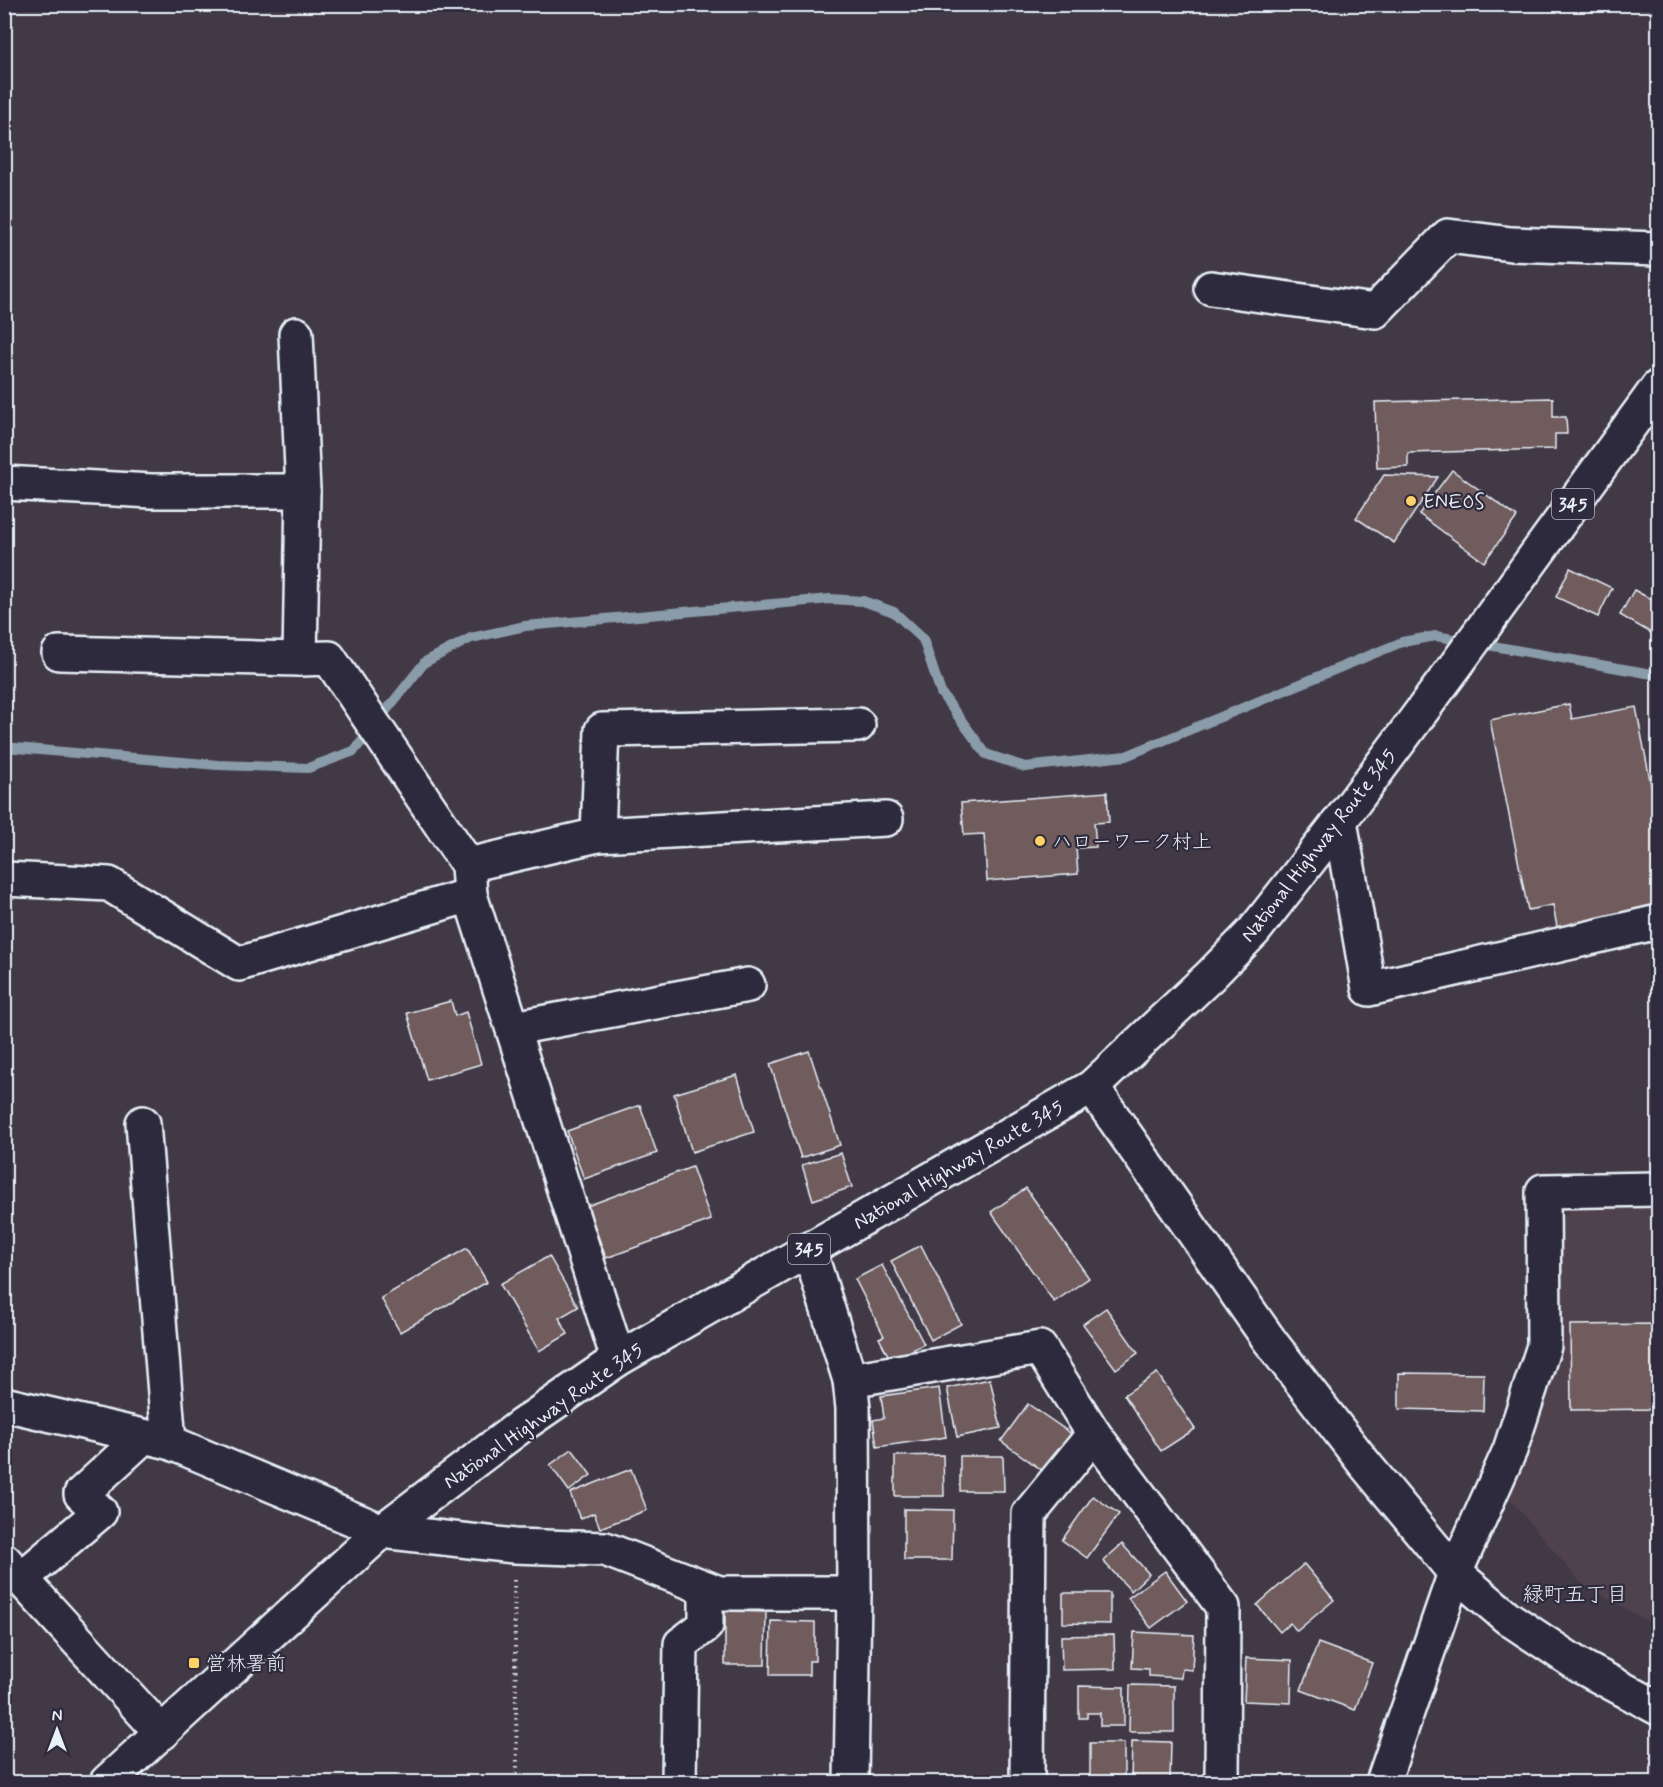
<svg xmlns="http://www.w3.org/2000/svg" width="1663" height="1787" font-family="Mynerve,'Klee One',sans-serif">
<rect width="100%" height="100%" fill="#423947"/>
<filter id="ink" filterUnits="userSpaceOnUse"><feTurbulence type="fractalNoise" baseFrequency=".0167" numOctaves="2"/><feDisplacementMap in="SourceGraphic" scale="12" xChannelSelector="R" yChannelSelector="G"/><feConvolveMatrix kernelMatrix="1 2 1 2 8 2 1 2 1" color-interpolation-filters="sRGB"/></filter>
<g filter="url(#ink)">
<!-- built -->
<polygon fill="#50434e" points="1575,1206 1658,1206 1658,1627 1581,1583 1511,1500 1511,1482 1562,1356 1562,1218"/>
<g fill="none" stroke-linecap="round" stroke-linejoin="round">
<!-- stream -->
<polyline stroke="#8a9ca9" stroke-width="10" points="4,747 218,765 308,768 354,751 425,662 471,638 525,626 830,599 863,601 894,612 923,639 941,693 986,754 1025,767 1126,756 1402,642 1436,636 1658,675"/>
</g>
<!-- building -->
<g fill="#6f5b5d" stroke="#e8f1f8" stroke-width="1.5">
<polygon points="1553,398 1553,417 1566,417 1567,434 1555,434 1555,449 1408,453 1408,467 1377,468 1375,402"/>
<polygon points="1452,470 1517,517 1484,562 1419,514"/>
<polygon points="1384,475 1438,477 1394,543 1356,518"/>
<polygon points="1570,568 1612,588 1598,617 1556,597"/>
<polygon points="1634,590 1658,603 1658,637 1620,615"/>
<polygon points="1569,704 1572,719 1636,707 1658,821 1658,907 1557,927 1553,905 1528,910 1490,720"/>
<polygon points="1107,792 1109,822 1094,823 1096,847 1076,848 1078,874 987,881 984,834 964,835 961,803"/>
<polygon points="451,1001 455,1016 466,1012 481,1064 427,1080 407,1013"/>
<polygon points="809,1051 840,1145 801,1158 770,1064"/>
<polygon points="737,1075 754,1132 692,1152 674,1094"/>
<polygon points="640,1105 657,1153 584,1179 567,1131"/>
<polygon points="841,1153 852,1187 813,1200 802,1165"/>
<polygon points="692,1167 711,1220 606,1258 587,1206"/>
<polygon points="1026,1188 1089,1278 1054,1302 991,1212"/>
<polygon points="921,1245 961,1324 931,1340 891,1261"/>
<polygon points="467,1248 487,1282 400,1332 381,1298"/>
<polygon points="549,1256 578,1307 559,1318 568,1334 539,1351 500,1284"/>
<polygon points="882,1265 924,1344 891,1361 879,1338 884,1336 855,1279"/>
<polygon points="1106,1308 1138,1353 1116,1369 1083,1324"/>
<polygon points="1658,1324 1658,1409 1571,1410 1570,1325"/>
<polygon points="1157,1373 1195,1429 1161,1451 1124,1395"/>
<polygon points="1399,1373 1484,1374 1483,1411 1399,1409"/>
<polygon points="990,1379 1001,1428 957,1437 947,1388"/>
<polygon points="939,1388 946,1437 877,1447 873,1420 884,1418 881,1396"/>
<polygon points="1028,1404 1073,1435 1046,1473 1001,1441"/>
<polygon points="572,1449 591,1475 569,1491 550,1465"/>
<polygon points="943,1455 944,1496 895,1496 895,1456"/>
<polygon points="960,1456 1003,1456 1004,1491 960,1491"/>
<polygon points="631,1469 647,1510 600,1528 594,1513 580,1519 570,1493"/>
<polygon points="1093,1496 1119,1514 1087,1558 1062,1540"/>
<polygon points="904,1509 953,1510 952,1560 904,1560"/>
<polygon points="1122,1544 1149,1574 1131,1591 1103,1561"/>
<polygon points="1304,1564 1334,1600 1297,1631 1290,1623 1280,1632 1257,1605"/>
<polygon points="1165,1571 1187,1601 1151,1628 1128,1598"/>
<polygon points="1063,1593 1110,1593 1110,1624 1063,1623"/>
<polygon points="725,1611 766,1612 765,1665 725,1665"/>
<polygon points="771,1621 815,1622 815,1661 809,1661 809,1675 770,1675"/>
<polygon points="1134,1632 1194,1635 1192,1670 1182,1669 1181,1678 1149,1676 1149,1669 1132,1668"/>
<polygon points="1114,1635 1115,1669 1062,1670 1061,1636"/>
<polygon points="1318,1643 1372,1663 1355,1710 1301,1690"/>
<polygon points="1246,1658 1292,1660 1291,1703 1244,1701"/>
<polygon points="1130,1685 1174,1686 1174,1732 1129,1732"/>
<polygon points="1079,1686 1124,1687 1124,1726 1100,1726 1100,1713 1087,1713 1087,1718 1079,1718"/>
<polygon points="1132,1741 1171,1742 1170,1782 1131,1782"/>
<rect x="1090" y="1743" width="34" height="39"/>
</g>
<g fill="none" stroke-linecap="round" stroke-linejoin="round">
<defs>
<g id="minor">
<polyline points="1211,288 1375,311 1448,236 1511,244 1658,249"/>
<polyline points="296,334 303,491"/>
<polyline points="4,483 152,491 303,491 300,659 329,658 468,865 470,895"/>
<polyline points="59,653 300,659"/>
<polyline points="1340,821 1369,989 1658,922"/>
<polyline points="598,835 602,730 858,725"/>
<polyline points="468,865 598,835 886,819"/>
<polyline points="4,879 109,884 239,964 470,895 618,1359"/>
<polyline points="514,1028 748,985"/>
<polyline points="1092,1087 1270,1341 1364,1463 1455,1573 1508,1618 1580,1666 1658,1708"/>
<polyline points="143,1123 169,1442"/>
<polyline points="809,1249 850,1380 853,1408 854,1593 851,1782"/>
<polyline points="850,1380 1040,1348 1094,1434 1223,1607 1222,1782"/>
<polyline points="4,1404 169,1442 382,1531 514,1546 605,1549 719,1593 854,1593"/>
<polyline points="4,1560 162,1733"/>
<polyline points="22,1578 100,1512 81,1494 143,1437"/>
<polyline points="679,1782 681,1644 706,1625 706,1588"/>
<polyline points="1027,1782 1029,1514 1094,1434"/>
<polyline points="1383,1782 1455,1573 1510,1450 1544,1346 1543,1191 1658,1189"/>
</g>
<polyline id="highway" points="107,1782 382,1531 522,1425 618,1359 1092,1087 1210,976 1254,931 1340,821 1456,665 1658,387"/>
</defs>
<!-- minor casing -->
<use href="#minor" stroke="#e8f1f8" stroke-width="38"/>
<!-- highway casing -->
<use href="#highway" stroke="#e8f1f8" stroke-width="38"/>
<!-- path -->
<polyline stroke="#e8f1f8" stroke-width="4" stroke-dasharray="1.5 4.5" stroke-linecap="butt" points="514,1580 517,1769 516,1782"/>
<!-- minor -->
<use href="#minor" stroke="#2f2a3d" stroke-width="33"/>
<!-- highway -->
<use href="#highway" stroke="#2f2a3d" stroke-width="33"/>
</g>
</g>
<!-- markers -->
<g fill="#ffd166" stroke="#2f2a3d" stroke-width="2">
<circle cx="1411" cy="501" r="6"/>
<circle cx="1040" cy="841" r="6"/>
<rect x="188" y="1657" width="12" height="12" rx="3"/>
</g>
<g text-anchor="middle" stroke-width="4.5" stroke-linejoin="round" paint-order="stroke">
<!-- shield labels -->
<g fill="#2f2a3d" stroke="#b0b5c0" stroke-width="1.5">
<rect x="1552" y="489" width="42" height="30" rx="4.5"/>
<rect x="788" y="1234" width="42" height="30" rx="4.5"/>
</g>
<g font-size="18" font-weight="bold" fill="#e8f1f8">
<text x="1573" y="510">345</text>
<text x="809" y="1255">345</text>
</g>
<!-- poi labels -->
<g font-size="20" fill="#e8f1f8" stroke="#2f2a3d" text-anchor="start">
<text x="1423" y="508">ENEOS</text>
<text x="1052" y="848">ハローワーク村上</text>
<text x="206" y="1670">営林署前</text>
</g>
<!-- street labels -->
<g font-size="20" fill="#e8f1f8" stroke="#2f2a3d">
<text transform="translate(1318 845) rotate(-52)" y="7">National Highway Route 345</text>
<text transform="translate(958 1164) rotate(-30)" y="7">National Highway Route 345</text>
<text transform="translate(543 1415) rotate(-35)" y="7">National Highway Route 345</text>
</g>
<!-- neighbourhood labels -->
<g font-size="21" fill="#e8f1f8" stroke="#2f2a3d">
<text x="1575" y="1601">緑町五丁目</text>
</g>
</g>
<!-- margin -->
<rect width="1663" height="1787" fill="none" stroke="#2f2a3d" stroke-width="24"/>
<rect x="12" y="12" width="1639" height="1763" fill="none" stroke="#e8f1f8" stroke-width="2" filter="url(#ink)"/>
<!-- north arrow -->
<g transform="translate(57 1730)" stroke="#2f2a3d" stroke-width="4.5" paint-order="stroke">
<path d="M0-4.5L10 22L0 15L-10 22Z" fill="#e8f1f8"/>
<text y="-9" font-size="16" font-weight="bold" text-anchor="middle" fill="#e8f1f8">N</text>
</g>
</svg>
